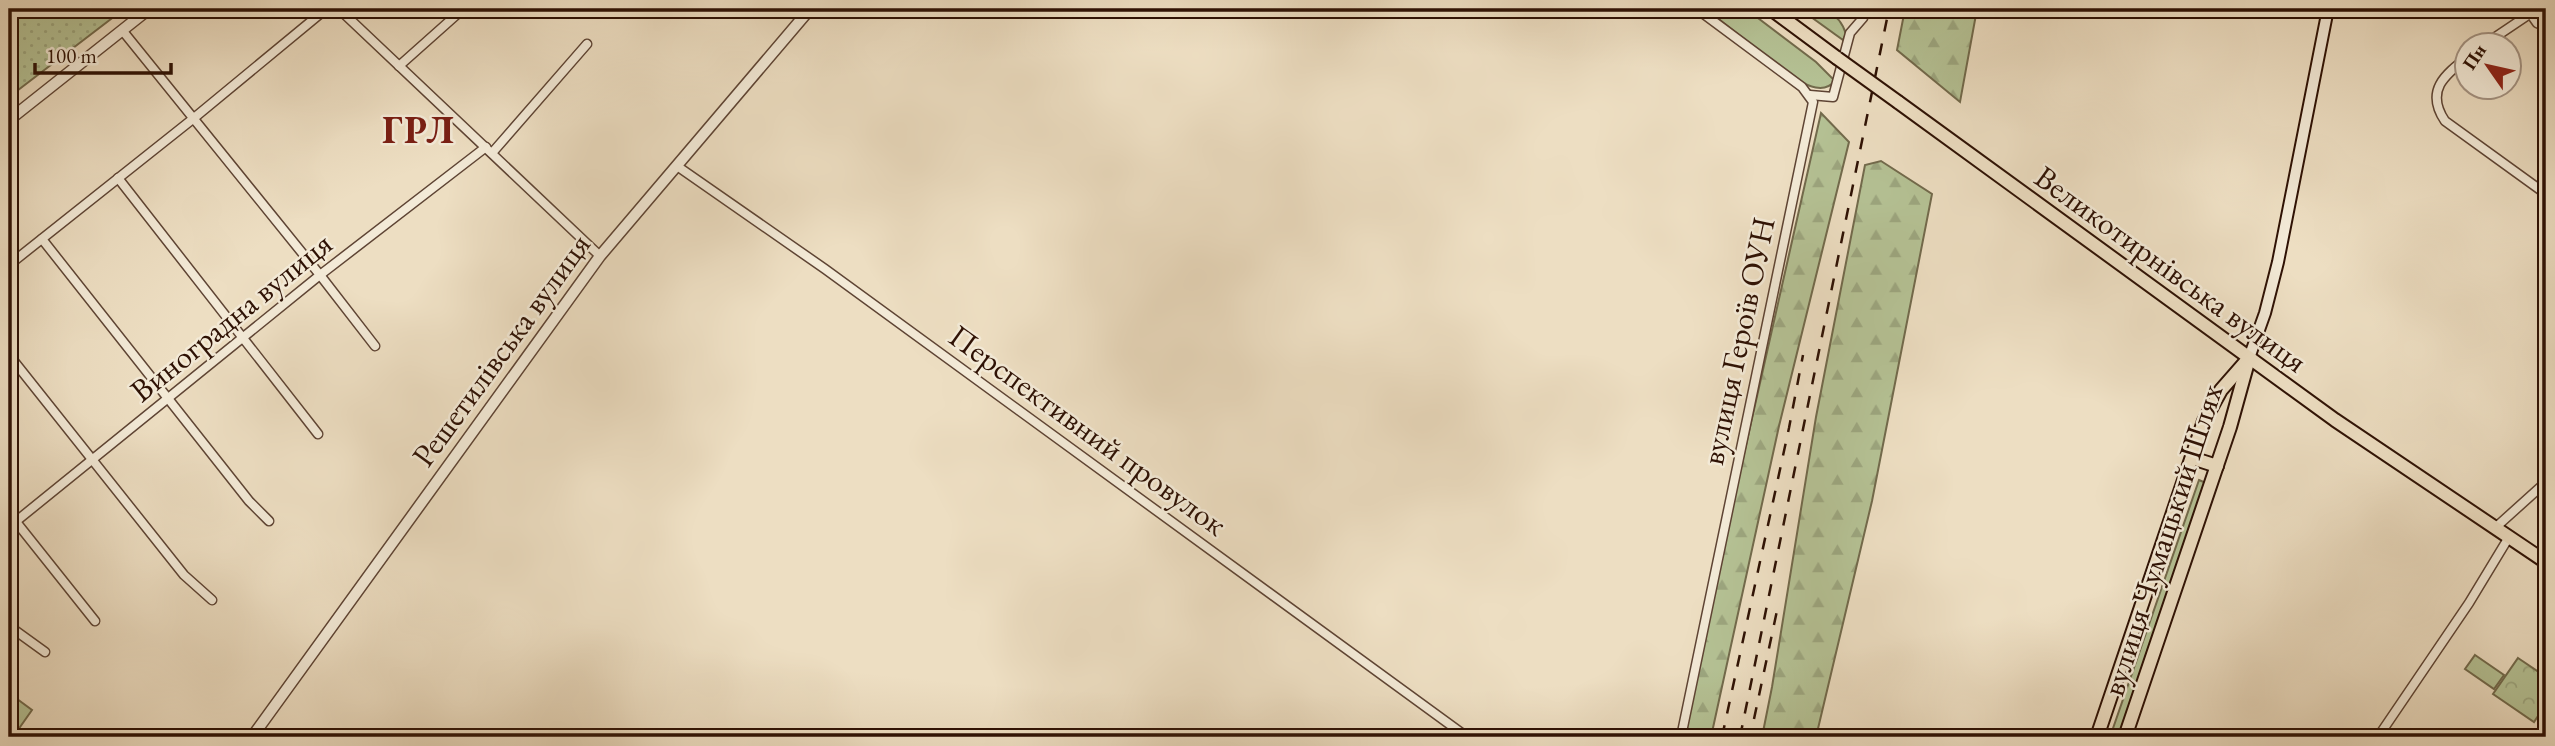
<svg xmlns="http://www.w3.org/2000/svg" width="2555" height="746" font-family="'EB Garamond',serif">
<defs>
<pattern id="forest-firs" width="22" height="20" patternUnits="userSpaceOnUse" patternTransform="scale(1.75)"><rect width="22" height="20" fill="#b5c295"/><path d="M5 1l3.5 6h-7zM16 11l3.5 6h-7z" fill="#9ca67f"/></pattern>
<pattern id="park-crowns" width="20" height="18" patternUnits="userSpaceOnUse" patternTransform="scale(1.75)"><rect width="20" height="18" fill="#b5c295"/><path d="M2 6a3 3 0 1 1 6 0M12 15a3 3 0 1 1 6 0" fill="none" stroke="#9ca67f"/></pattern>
<pattern id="garden-dots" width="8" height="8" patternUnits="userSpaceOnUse" patternTransform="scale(1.75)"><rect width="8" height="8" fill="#b5c295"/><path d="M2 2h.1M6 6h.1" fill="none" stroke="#9ca67f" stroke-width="1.8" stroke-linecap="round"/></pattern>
</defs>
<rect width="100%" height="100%" fill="#eddec2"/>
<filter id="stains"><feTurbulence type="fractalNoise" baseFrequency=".00286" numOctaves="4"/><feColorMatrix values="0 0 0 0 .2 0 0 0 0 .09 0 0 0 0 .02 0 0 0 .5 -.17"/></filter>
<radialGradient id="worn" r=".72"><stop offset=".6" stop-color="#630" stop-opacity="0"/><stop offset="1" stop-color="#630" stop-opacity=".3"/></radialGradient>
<!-- grass -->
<g fill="#b5c295" stroke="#726a4c" stroke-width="2">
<path d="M1706,9h40l70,53 19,19c-11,13 -27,5 -40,-2z"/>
<path d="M1800,9c22,0 38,0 46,25l-3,6z"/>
<polygon points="2199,480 2206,483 2119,737 2110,737"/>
<polygon points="2475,655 2504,675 2494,689 2465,669"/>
<polygon points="9,693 32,710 13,737 9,737"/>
</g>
<!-- forest -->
<g fill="url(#forest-firs)" stroke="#726a4c" stroke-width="2">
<polygon points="1905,9 1977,9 1960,102 1897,50"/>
<polygon points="1821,113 1849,142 1779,426 1711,737 1680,737"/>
<polygon points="1881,161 1932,194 1872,501 1816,737 1762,737 1772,687 1816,417 1865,165"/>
</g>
<!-- park -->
<polygon fill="url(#park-crowns)" stroke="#726a4c" stroke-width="2" points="2518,658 2546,677 2546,704 2534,722 2493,694"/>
<!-- garden -->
<polygon fill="url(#garden-dots)" stroke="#726a4c" stroke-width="2" points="9,9 124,9 9,97"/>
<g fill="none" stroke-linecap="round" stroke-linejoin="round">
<defs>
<g id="minor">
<polyline points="339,9 600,256"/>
<polyline points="2530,13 2537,23 2546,27"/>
<polyline points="122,30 320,275 375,346"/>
<polyline points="2482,46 2537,9"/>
<path d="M2468,57c-24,18 -43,34 -23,64l101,73"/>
<polyline points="399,66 463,9"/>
<polyline points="1810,95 1833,97 1850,33 1863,18 1865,9"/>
<polyline points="492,153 587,44"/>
<polyline points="677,166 825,269 1467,737"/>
<polyline points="118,178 318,434"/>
<polyline points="42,239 249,501 269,521"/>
<polyline points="9,265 194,118 326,9"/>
<path d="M2546,302c-4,10 -5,19 0,29"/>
<polyline points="9,355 184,575 212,600"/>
<polyline points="9,513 95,621"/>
<polyline points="9,527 320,275 486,147"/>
<polyline points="2495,528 2546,482"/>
<polyline points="9,626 45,652"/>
<polyline points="1681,737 1813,102 1802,87 1697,9"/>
<polyline points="2378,737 2469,603 2509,537"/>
</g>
<g id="tertiary">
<polyline points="9,120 149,9"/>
<polyline points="252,737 600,256 810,9"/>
</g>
<polyline id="secondary" points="2249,358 2265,313 2278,262 2328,9"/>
<g id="primary">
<polyline points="1771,9 1837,58"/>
<polyline points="1898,102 2335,420 2546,562"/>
<polyline points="2192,458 2217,466"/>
<polyline points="2097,737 2204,421 2221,390 2249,358"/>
<polyline points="2125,737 2230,427 2248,362"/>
</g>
</defs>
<!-- minor casing -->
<use href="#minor" stroke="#5e4434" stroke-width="11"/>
<!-- tertiary casing -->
<use href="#tertiary" stroke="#5e4434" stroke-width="13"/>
<!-- secondary casing -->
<use href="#secondary" stroke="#2e1104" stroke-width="14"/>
<!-- primary casing -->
<use href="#primary" stroke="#2e1104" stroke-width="16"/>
<!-- minor -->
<use href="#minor" stroke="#f3ead7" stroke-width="8"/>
<!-- tertiary -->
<use href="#tertiary" stroke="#f3ead7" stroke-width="10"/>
<!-- secondary -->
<use href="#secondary" stroke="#f3ead7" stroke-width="10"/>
<!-- primary -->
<use href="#primary" stroke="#eddec2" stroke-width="12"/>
<!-- rail -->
<g stroke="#2e1104" stroke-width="2.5" stroke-dasharray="12 12" stroke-linecap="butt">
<polyline points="1754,719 1778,606"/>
<polyline points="1722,737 1789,428 1803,355"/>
<polyline points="1740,737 1889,9"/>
</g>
<defs>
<polyline id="primary-bridge" points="1837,58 1898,102"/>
</defs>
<!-- primary-bridge casing -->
<use href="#primary-bridge" stroke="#2e1104" stroke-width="16" stroke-linecap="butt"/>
<!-- primary-bridge -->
<use href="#primary-bridge" stroke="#eddec2" stroke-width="12"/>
</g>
<g text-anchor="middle" stroke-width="5" stroke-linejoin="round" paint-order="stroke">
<!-- street labels -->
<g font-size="32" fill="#2e1104" stroke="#f3ead7">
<text transform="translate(2171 269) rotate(36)" y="11">Великотирнівська вулиця</text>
<text transform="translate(231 317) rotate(-39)" y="11">Виноградна вулиця</text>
<text transform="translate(1738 341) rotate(-78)" y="11">вулиця Героїв ОУН</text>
<text transform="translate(501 350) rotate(-54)" y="11">Решетилівська вулиця</text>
<text transform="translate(1088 430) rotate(36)" y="11">Перспективний провулок</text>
<text transform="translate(2162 540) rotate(-72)" y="11">вулиця Чумацький Шлях</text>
</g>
<!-- district labels -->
<g font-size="38" font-weight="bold" letter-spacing="2" fill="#7a1f14" stroke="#f3ead7">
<text x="419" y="143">ГРЛ</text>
</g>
</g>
<!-- margin -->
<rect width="2555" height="746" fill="none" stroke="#eddec2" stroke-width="35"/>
<rect x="10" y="10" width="2534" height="725" fill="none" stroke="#2e1104" stroke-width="3.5"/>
<rect x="18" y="18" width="2520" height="711" fill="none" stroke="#2e1104" stroke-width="2"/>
<!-- north arrow -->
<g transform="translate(2488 66) rotate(304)"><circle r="33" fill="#f3ead7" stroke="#a49383" stroke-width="2"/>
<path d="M0-5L12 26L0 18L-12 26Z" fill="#8f2418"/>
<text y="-10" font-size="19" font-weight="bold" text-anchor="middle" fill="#2e1104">Пн</text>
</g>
<!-- scale -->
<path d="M35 63v10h136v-10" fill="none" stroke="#2e1104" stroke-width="3.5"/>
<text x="46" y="63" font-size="21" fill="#2e1104" stroke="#f3ead7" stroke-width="5" paint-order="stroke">100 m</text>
<rect width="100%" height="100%" filter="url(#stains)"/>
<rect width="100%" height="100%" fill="url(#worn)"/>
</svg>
